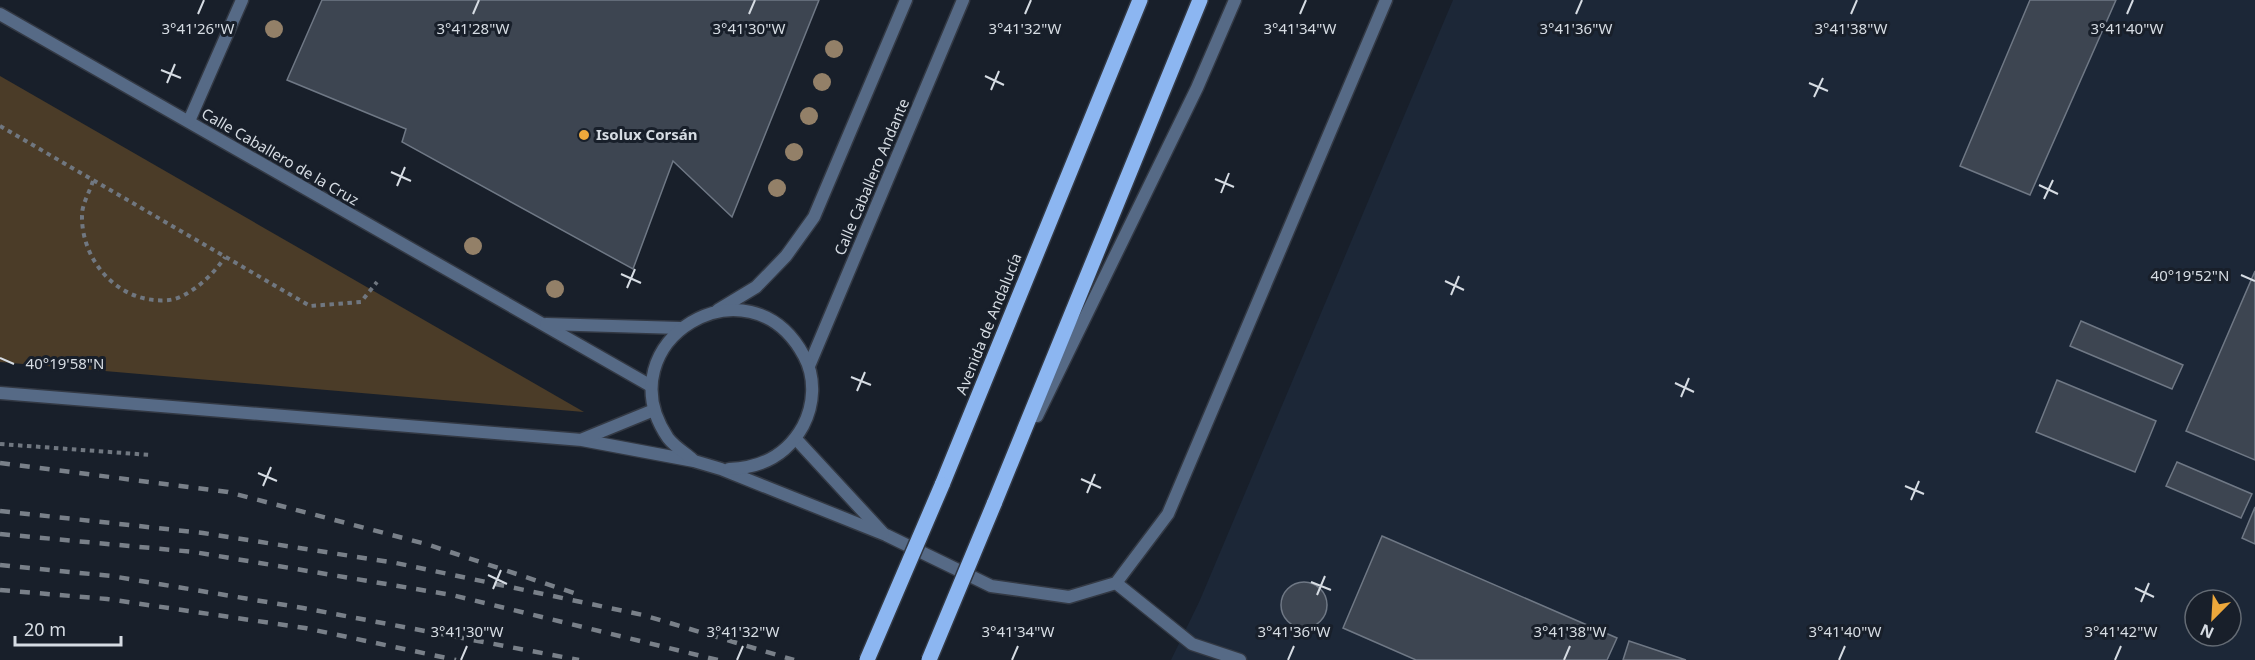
<svg xmlns="http://www.w3.org/2000/svg" width="2255" height="660" font-family="'Noto Sans',sans-serif">
<rect width="100%" height="100%" fill="#181f2a"/>
<!-- built -->
<path fill="#1c2737" fill-rule="evenodd" d="M1453,0h802v660h-1084l29,-60zM2195,600h36v36h-36z"/>
<!-- green -->
<polygon fill="#4b3c28" points="0,76 584,412 0,362"/>
<!-- building -->
<g fill="#3d4551" stroke="#6f7885" stroke-width="1.5">
<polygon points="322,0 819,0 732,217 673,161 633,269 402,142 406,129 287,80"/>
<polygon points="2030,0 2116,0 2030,195 1960,166"/>
<polygon points="2255,271 2255,460 2186,431"/>
<polygon points="2081,321 2183,365 2172,389 2070,346"/>
<polygon points="2057,380 2156,421 2135,472 2036,432"/>
<polygon points="2177,462 2252,494 2241,518 2166,486"/>
<polygon points="2255,507 2255,544 2242,538"/>
<polygon points="1382,536 1617,638 1607,660 1416,660 1343,628"/>
<circle cx="1304" cy="605" r="23"/>
<polygon points="1629,641 1686,660 1623,660"/>
</g>
<g fill="none" stroke-linecap="round" stroke-linejoin="round">
<defs>
<polyline id="lane" points="1116,583 1192,644 1240,660"/>
<g id="street">
<polyline points="0,14 651,386"/>
<polyline points="189,121 242,0"/>
<polyline points="718,310 756,287 786,256 814,217 906,0"/>
<polyline points="546,324 680,328"/>
<polyline points="809,366 963,0"/>
<polyline points="0,393 582,440 694,461 721,469 886,535 991,586 1069,597 1116,583 1168,514 1386,0"/>
<polyline points="1037,416 1197,88 1235,0"/>
<polyline points="583,439 654,410"/>
<polyline points="796,439 883,533"/>
<path d="M692,459c-7,-6 -18,-13 -24,-21 -65,-96 81,-185 136,-82 12,22 10,49 -1,70 -16,29 -42,42 -74,43"/>
</g>
<g id="primary">
<polyline points="942,485 1140,0"/>
<polyline points="994,504 1200,0"/>
</g>
</defs>
<!-- lane casing -->
<use href="#lane" stroke="#333944" stroke-width="15"/>
<!-- street casing -->
<use href="#street" stroke="#333944" stroke-width="15"/>
<!-- primary casing -->
<use href="#primary" stroke="#333944" stroke-width="18"/>
<!-- path -->
<g stroke="#707780" stroke-width="4" stroke-dasharray="4.5 4.5" stroke-linecap="butt">
<polyline points="0,126 310,306 361,302 377,282"/>
<path d="M93,181c-3,10 -11,23 -11,34 -1,47 38,90 87,85 20,-2 46,-27 56,-43"/>
<polyline points="0,444 151,455"/>
</g>
<!-- lane -->
<use href="#lane" stroke="#566a86" stroke-width="12"/>
<!-- street -->
<use href="#street" stroke="#566a86" stroke-width="12"/>
<!-- primary -->
<use href="#primary" stroke="#8cb6f1" stroke-width="15"/>
<!-- rail -->
<g stroke="#798089" stroke-width="4.5" stroke-dasharray="10 10" stroke-linecap="butt">
<polyline points="0,463 228,492 426,544 580,595"/>
<polyline points="0,511 203,533 396,563 643,615 794,660"/>
<polyline points="0,534 194,552 452,595 718,660"/>
<polyline points="0,565 111,576 303,608 579,660"/>
<polyline points="0,590 107,599 305,628 456,660"/>
</g>
<defs>
<g id="primary-bridge">
<polyline points="867,660 942,485"/>
<polyline points="929,660 994,504"/>
</g>
</defs>
<!-- primary-bridge casing -->
<use href="#primary-bridge" stroke="#333944" stroke-width="18" stroke-linecap="butt"/>
<!-- primary-bridge -->
<use href="#primary-bridge" stroke="#8cb6f1" stroke-width="15"/>
</g>
<!-- trees -->
<g fill="#938068">
<circle cx="274" cy="29" r="9"/>
<circle cx="834" cy="49" r="9"/>
<circle cx="822" cy="82" r="9"/>
<circle cx="809" cy="116" r="9"/>
<circle cx="794" cy="152" r="9"/>
<circle cx="777" cy="188" r="9"/>
<circle cx="473" cy="246" r="9"/>
<circle cx="555" cy="289" r="9"/>
</g>
<!-- ticks -->
<path fill="none" stroke="#d6dce3" stroke-width="2" d="M198,14l6,-14M473,14l6,-14M749,14l6,-14M1025,14l6,-14M1300,14l6,-14M1576,14l6,-14M1851,14l6,-14M2127,14l6,-14M161,70l20,8M985,76l19,9M167,83l8,-19M1809,83l19,8M991,90l8,-19M1814,97l9,-19M391,172l20,9M1215,179l19,8M2039,185l19,9M397,186l8,-19M1221,193l8,-20M2044,199l9,-19M621,274l20,9M2241,275l14,6M1445,281l19,9M627,288l8,-19M1451,295l8,-19M0,358l14,6M851,377l20,8M1675,383l19,9M857,391l8,-19M1681,397l8,-19M258,473l19,8M1081,479l20,9M263,486l8,-19M1905,486l19,8M1087,493l8,-19M1911,500l8,-19M488,575l19,9M1311,582l20,8M2135,588l19,9M493,589l8,-19M1317,595l8,-19M2141,602l8,-19M461,660l6,-14M737,660l6,-14M1012,660l6,-14M1288,660l6,-14M1564,660l6,-14M1839,660l6,-14M2115,660l6,-14"/>
<!-- markers -->
<circle fill="#eda83b" stroke="#181f2a" stroke-width="2" cx="584" cy="135" r="6"/>
<g text-anchor="middle" stroke-width="6" stroke-linejoin="round" paint-order="stroke">
<!-- poi labels -->
<g font-size="15" font-weight="bold" fill="#d6dce3" stroke="#181f2a" text-anchor="start">
<text x="596" y="140">Isolux Corsán</text>
</g>
<!-- street labels -->
<g font-size="15" fill="#d6dce3" stroke="#181f2a">
<text transform="translate(280 157) rotate(30)" y="5">Calle Caballero de la Cruz</text>
<text transform="translate(872 177) rotate(-67)" y="5">Calle Caballero Andante</text>
<text transform="translate(989 324) rotate(-68)" y="5">Avenida de Andalucía</text>
</g>
</g>
<g font-size="15" text-anchor="middle" fill="#d6dce3" stroke="#181f2a" stroke-width="6" stroke-linejoin="round" paint-order="stroke">
<text x="198" y="34">3°41'26"W</text>
<text x="473" y="34">3°41'28"W</text>
<text x="749" y="34">3°41'30"W</text>
<text x="1025" y="34">3°41'32"W</text>
<text x="1576" y="34">3°41'36"W</text>
<text x="1851" y="34">3°41'38"W</text>
<text x="1300" y="34">3°41'34"W</text>
<text x="2127" y="34">3°41'40"W</text>
<text x="2190" y="281">40°19'52"N</text>
<text x="65" y="369">40°19'58"N</text>
<text x="467" y="637">3°41'30"W</text>
<text x="743" y="637">3°41'32"W</text>
<text x="1018" y="637">3°41'34"W</text>
<text x="1294" y="637">3°41'36"W</text>
<text x="1570" y="637">3°41'38"W</text>
<text x="1845" y="637">3°41'40"W</text>
<text x="2121" y="637">3°41'42"W</text>
</g>
<!-- north arrow -->
<g transform="translate(2213 618) rotate(204)"><circle r="28" fill="#181f2a" stroke="#646b74" stroke-width="1.5"/>
<path d="M0-4.5L10 22L0 15L-10 22Z" fill="#eda83b"/>
<text y="-9" font-size="16" font-weight="bold" text-anchor="middle" fill="#d6dce3">N</text>
</g>
<!-- scale -->
<path d="M15 636v9h106v-9" fill="none" stroke="#d6dce3" stroke-width="3"/>
<text x="24" y="636" font-size="18" fill="#d6dce3" stroke="#181f2a" stroke-width="4.5" paint-order="stroke">20 m</text>
</svg>
